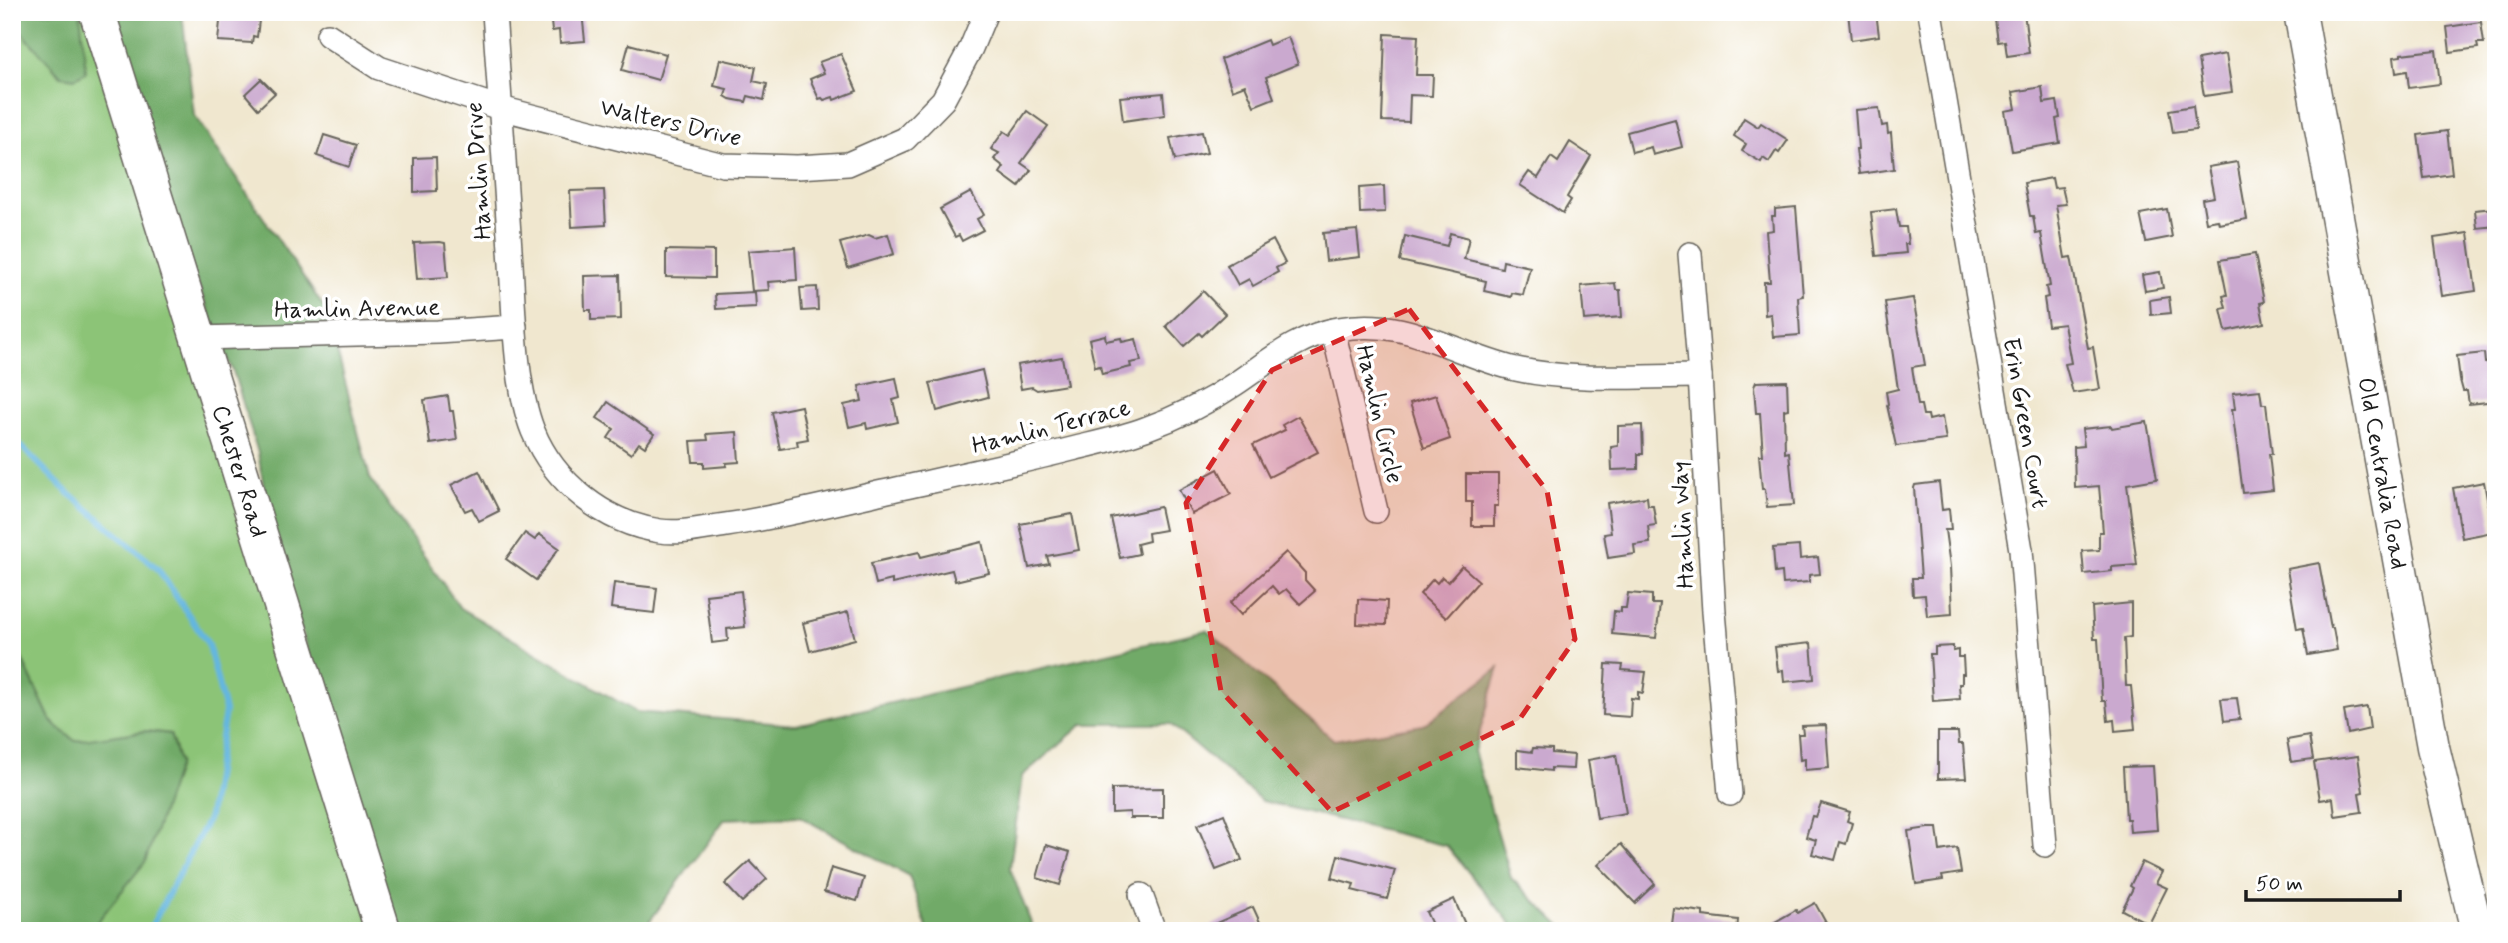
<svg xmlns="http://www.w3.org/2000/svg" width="2508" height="943" font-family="Mynerve,sans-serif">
<rect width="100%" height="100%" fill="#fff"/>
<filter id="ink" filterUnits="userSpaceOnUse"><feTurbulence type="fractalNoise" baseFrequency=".0143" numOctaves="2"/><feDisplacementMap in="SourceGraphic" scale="14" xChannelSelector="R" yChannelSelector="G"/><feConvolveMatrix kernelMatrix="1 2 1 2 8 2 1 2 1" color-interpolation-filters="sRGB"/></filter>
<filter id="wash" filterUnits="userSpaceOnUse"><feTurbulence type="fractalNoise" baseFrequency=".00686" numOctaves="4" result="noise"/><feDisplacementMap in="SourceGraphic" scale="28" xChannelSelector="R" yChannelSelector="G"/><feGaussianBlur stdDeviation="1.57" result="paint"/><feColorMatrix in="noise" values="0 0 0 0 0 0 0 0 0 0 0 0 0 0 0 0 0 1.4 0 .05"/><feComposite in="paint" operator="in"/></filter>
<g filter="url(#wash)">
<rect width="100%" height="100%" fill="#f0e7cf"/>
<!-- green -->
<polygon fill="#8cc477" stroke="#54704a" stroke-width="2" points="12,12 85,12 372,931 90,931 179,763 170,734 146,731 75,742 51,721 12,638"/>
<!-- forest -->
<g fill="#71aa68" stroke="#466342" stroke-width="2">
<polygon points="12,12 80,12 86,72 75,78 61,76 12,22"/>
<polygon points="109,12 182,12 194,115 327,312 370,478 460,608 636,712 796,725 1207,630 1334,740 1423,725 1499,668 1474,751 1511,878 1566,931 1517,931 1447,846 1262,801 1170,724 1083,724 1022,776 1010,868 1034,931 928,931 909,876 799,816 725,819 649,922 652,931 395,931 273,540 258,453 233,371 191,268"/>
<polygon points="12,638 51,721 75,741 146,731 170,734 179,763 145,862 90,931 12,931"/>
</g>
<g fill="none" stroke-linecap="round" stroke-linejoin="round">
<!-- stream -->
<polyline stroke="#64b6df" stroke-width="6" points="12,437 64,489 158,569 208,644 225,711 209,817 149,931"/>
</g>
<g id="blocks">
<!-- building -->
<g fill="#caa9cf">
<polygon points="221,12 260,12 257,37 253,36 252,43 218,41"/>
<polygon points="550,12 582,12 585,41 560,43 559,30 552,31"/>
<polygon points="1848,12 1876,12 1879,36 1851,40"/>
<polygon points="1994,12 2024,12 2029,53 2007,56 2005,41 1998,42"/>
<polygon points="2481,22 2484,43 2477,43 2478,48 2450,52 2447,27"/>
<polygon points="1385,34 1418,36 1416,75 1433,75 1432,96 1410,95 1409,122 1382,121"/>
<polygon points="1288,37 1298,64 1266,77 1274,98 1254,106 1245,85 1232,90 1221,59 1267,40 1269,45"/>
<polygon points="629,44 666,54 658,80 622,70"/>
<polygon points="2436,50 2440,84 2409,88 2407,71 2396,73 2394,57 2401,56 2401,54"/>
<polygon points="841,54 857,91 834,100 833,97 824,100 822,98 819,99 810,79 824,73 819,62"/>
<polygon points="2226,54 2232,92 2204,96 2198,59"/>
<polygon points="720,59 756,67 753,81 767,84 764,100 748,96 746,102 730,99 725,96 727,89 714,86"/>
<polygon points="261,79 275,93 258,109 245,94"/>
<polygon points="2042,87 2044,103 2057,101 2060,118 2056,119 2060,143 2012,151 2005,111 2016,109 2013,92"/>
<polygon points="1163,93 1165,115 1123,121 1120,97"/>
<polygon points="2193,106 2196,130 2173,133 2169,110"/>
<polygon points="1879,108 1882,126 1887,125 1888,134 1891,133 1894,169 1859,174 1856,149 1858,149 1855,110"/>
<polygon points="1027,111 1048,126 1021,163 1031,170 1019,187 1000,173 1004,167 994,159 999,153 991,149 1004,131 1010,135"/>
<polygon points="1744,118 1758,127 1761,123 1788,140 1779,153 1776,151 1769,162 1763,158 1761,162 1742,151 1746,144 1734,136"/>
<polygon points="1675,119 1682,147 1653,155 1651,147 1632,152 1627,132"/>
<polygon points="2447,131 2452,174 2424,178 2418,135"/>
<polygon points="1202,132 1207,153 1175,160 1170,138"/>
<polygon points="324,135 356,145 349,167 317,156"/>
<polygon points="1570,142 1591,156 1567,197 1571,200 1563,213 1520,185 1529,172 1538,178 1551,157 1558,162"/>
<polygon points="436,157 437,191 414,192 414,158"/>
<polygon points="2237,162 2247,219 2219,224 2218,220 2206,222 2202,199 2214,197 2208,167"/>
<polygon points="2052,178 2054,188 2062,187 2066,204 2056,205 2065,258 2071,257 2088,348 2093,347 2100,389 2073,393 2065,364 2071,363 2064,324 2048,326 2044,298 2048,297 2046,287 2050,286 2041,233 2036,234 2033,216 2030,216 2024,183"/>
<polygon points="1384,186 1385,212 1360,213 1359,188"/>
<polygon points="604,190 606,225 572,227 570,191"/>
<polygon points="971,192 984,215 977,219 983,230 962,241 959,235 955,237 940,209"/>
<polygon points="1796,207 1803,296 1798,297 1800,335 1773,337 1771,314 1765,315 1764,282 1770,282 1766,231 1773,230 1772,216 1775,216 1775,209"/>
<polygon points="2494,208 2496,226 2477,228 2475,210"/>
<polygon points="1896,209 1899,227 1906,227 1908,244 1905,244 1906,253 1876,256 1871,212"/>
<polygon points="2167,209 2172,237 2146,242 2140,214"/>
<polygon points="1357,230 1360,257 1326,261 1323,233"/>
<polygon points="1450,233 1469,238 1464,259 1502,268 1503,261 1530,267 1523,295 1512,293 1511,297 1484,291 1486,281 1400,261 1405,236 1447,246"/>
<polygon points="2468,233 2476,291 2442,296 2434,238"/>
<polygon points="888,234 894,254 848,268 840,243 869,235 875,238"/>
<polygon points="1273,240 1285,263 1276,268 1278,272 1253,286 1249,279 1238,285 1227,265"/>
<polygon points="440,242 445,243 448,277 417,279 414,243"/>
<polygon points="795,247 797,280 768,282 769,290 752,291 748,251"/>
<polygon points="666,250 714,251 714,278 666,277"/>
<polygon points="2255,254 2264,302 2260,303 2264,323 2226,331 2221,309 2226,308 2223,296 2227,295 2220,260"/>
<polygon points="2160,272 2163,288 2145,291 2142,275"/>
<polygon points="620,275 621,319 591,320 591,310 585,310 584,276"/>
<polygon points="1615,283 1616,290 1620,290 1622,317 1584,320 1581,286"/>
<polygon points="817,287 818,310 802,311 800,288"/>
<polygon points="1203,291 1225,314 1202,336 1199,333 1184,346 1166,326"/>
<polygon points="755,292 756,307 716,309 715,294"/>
<polygon points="2169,297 2171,313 2151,315 2150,300"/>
<polygon points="1913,298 1925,365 1912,367 1918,405 1921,405 1923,415 1928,415 1929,420 1942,417 1946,440 1896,446 1887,405 1888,404 1886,392 1898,389 1885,302"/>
<polygon points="1105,335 1106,341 1121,338 1122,342 1136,339 1141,361 1130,363 1131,367 1102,374 1100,366 1095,367 1089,339"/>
<polygon points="2484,353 2485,363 2496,362 2496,401 2469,404 2467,391 2463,391 2460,380 2457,356"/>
<polygon points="1062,357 1067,385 1037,390 1032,387 1021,389 1017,365"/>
<polygon points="982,370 988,397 937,411 930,383"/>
<polygon points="896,378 900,398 893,400 898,422 867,429 866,423 849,427 844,405 862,401 859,386"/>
<polygon points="1787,381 1788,409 1784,410 1785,453 1789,452 1794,505 1767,507 1765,489 1762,489 1759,455 1763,455 1760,413 1756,413 1754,387 1756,382"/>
<polygon points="2260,390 2262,404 2266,404 2272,454 2269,454 2273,490 2243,493 2232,409 2235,409 2233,393"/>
<polygon points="1436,395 1450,439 1424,448 1410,403"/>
<polygon points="448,396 450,411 453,411 457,440 430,444 424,400"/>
<polygon points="608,402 654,434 645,447 639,443 631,454 608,438 614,429 597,418"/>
<polygon points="801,406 808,439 797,441 798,446 780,449 772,412"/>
<polygon points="1298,416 1318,452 1269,477 1253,445 1285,430 1282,425"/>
<polygon points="2147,422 2157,479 2127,484 2137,565 2112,567 2112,571 2084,574 2082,551 2099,550 2099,532 2103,532 2099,486 2075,488 2074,447 2084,446 2082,429 2111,426 2112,428"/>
<polygon points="1642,425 1643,454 1638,454 1638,469 1612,470 1611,447 1618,446 1618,426"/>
<polygon points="737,432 739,462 726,463 727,466 704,468 704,462 693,462 691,441 708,440 707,434"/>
<polygon points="1218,469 1231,494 1192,514 1179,490"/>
<polygon points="479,471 499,511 479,521 472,508 465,511 451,485"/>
<polygon points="1466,474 1498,474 1498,506 1494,506 1494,526 1472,526 1472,502 1466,502"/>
<polygon points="1939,482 1942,510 1949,509 1951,530 1945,530 1950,566 1952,614 1927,616 1925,595 1913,596 1912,578 1921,578 1914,488 1915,485"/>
<polygon points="2484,482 2493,532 2462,538 2453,488"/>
<polygon points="1647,497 1648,505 1653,505 1656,525 1648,526 1650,543 1634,545 1635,554 1608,558 1604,534 1611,533 1607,503"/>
<polygon points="1160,507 1165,530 1148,533 1149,541 1137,544 1139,554 1120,558 1111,518"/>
<polygon points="1072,514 1079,550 1047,556 1049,564 1029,568 1020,524"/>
<polygon points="525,533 535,540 539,534 559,548 536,580 506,559"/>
<polygon points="982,542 989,573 955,581 952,570 892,584 892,580 876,584 871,563 919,552 921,557"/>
<polygon points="1799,546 1800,559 1818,557 1820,574 1809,575 1809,582 1783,584 1782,572 1775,573 1773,548"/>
<polygon points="1286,552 1305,573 1305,580 1315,591 1300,604 1286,589 1279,594 1272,586 1241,615 1230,603"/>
<polygon points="2319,563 2331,628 2333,628 2337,650 2308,655 2303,628 2297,629 2287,569"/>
<polygon points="1462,566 1479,581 1446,618 1420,594 1433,579 1437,583 1442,577 1448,582"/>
<polygon points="614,583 657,588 654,613 611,608"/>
<polygon points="741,591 745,627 727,629 728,641 712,643 706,595"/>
<polygon points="1628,593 1652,595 1652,604 1660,604 1656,638 1612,634 1614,611 1621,612 1621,608 1626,608"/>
<polygon points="1358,599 1387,601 1386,625 1357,624"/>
<polygon points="2131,603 2131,637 2124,638 2126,686 2131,686 2135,729 2115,731 2114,720 2108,721 2106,701 2102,701 2098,639 2094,639 2092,607"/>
<polygon points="848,612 855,639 810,651 803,623"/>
<polygon points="1811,643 1814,679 1784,682 1783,670 1778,671 1775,647"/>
<polygon points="1953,646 1953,651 1958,650 1958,657 1963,657 1964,674 1962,674 1962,684 1959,684 1960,699 1933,701 1930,654 1935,654 1935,647"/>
<polygon points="1606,664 1623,665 1622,670 1646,672 1643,693 1638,692 1638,699 1631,698 1630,717 1603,715"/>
<polygon points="2237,698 2240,719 2224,721 2221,699"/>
<polygon points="2367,707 2370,729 2348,734 2344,711"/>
<polygon points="1826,725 1829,768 1805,770 1805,759 1800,760 1798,734 1803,734 1802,726"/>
<polygon points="1938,732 1958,732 1959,744 1963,744 1966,778 1938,779"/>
<polygon points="2309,736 2313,759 2291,762 2287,740"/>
<polygon points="1533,748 1552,749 1552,753 1574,755 1573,769 1551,768 1551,771 1517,767 1517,750 1532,752"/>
<polygon points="1616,755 1626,813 1597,818 1588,760"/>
<polygon points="2358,756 2363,792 2359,793 2362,812 2335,816 2333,798 2320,800 2314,762"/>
<polygon points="2153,766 2157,830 2130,832 2129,819 2126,819 2123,767"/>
<polygon points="1163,788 1163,818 1130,818 1130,812 1112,813 1112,789"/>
<polygon points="1821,803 1850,812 1847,821 1852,823 1846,844 1840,842 1835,860 1812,854 1816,840 1806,837 1812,816 1816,817"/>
<polygon points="1224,814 1242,860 1216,870 1197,825"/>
<polygon points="1928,828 1937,828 1940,851 1957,848 1961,873 1942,876 1943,880 1916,884 1908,831"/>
<polygon points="1621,844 1655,884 1635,903 1598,865"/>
<polygon points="1046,845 1070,852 1060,885 1037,878"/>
<polygon points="1338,855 1395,870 1387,899 1352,890 1354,884 1332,878"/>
<polygon points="750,861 767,879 742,902 725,884"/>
<polygon points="2142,862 2162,872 2156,883 2167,888 2149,924 2122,910 2133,888 2130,886"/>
<polygon points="831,868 864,878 857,901 824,892"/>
<polygon points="1454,899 1468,931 1435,931 1426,912"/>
<polygon points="1815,903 1826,923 1813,931 1759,931 1796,910 1797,913"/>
<polygon points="1253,907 1264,931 1198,931"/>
<polygon points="1673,908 1703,912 1703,916 1738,920 1737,931 1670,931"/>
</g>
</g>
</g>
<g filter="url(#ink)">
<use href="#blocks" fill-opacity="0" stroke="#66635b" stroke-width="2"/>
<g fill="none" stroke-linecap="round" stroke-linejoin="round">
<defs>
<g id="street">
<path d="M494,12c6,84 11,168 17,252 3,49 4,122 22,167 21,51 71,92 127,100 22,3 44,-3 66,-6 53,-8 105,-21 157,-33 63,-14 126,-27 189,-43 24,-6 49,-11 73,-20 31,-11 62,-26 90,-45 33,-22 62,-48 103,-55 70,-13 113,25 178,40 59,13 123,7 184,7"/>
<polyline points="1930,12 2021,550 2045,845"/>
<polyline points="328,35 379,68 500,108 723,165 797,167 848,164 905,139 943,100 971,48 986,12"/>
<polyline points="1690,254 1700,376 1714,612 1730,794"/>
<polyline points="1333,330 1376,511"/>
<polyline points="199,338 438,332 515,327"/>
<polyline points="1141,895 1154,931"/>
</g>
<polyline id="secondary" points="2300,12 2433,747 2477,931"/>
<polyline id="primary" points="97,12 383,931"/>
</defs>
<!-- street casing -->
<use href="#street" stroke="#66635b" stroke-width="26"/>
<!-- secondary casing -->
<use href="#secondary" stroke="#66635b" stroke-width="35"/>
<!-- primary casing -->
<use href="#primary" stroke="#66635b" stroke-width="38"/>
<!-- street -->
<use href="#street" stroke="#fff" stroke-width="23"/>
<!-- secondary -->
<use href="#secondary" stroke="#fff" stroke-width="32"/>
<!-- primary -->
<use href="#primary" stroke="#fff" stroke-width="35"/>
</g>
</g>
<!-- marked area -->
<path fill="#d62828" fill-opacity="0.2" stroke="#d62828" stroke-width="5" stroke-dasharray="14 9" stroke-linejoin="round" d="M1409,309l138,182 28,148 -56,81 -187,92 -111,-121 -35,-188 86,-133z"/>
<g text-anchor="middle" stroke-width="7" stroke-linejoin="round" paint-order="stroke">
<!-- street labels -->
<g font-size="24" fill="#1c1c1c" stroke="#fff">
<text transform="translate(671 122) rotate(13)" y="8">Walters Drive</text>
<text transform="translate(478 171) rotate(-94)" y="8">Hamlin Drive</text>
<text transform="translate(357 308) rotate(-1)" y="8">Hamlin Avenue</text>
<text transform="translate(1380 414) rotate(77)" y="8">Hamlin Circle</text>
<text transform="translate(2026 423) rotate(80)" y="8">Erin Green Court</text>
<text transform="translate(1051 426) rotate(-14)" y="8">Hamlin Terrace</text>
<text transform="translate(240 471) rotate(73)" y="8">Chester Road</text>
<text transform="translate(2383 473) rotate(80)" y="8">Old Centralia Road</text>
<text transform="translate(1682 525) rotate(-93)" y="8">Hamlin Way</text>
</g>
</g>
<!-- margin -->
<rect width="2508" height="943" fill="none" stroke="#fff" stroke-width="42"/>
<!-- scale -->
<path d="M2246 890v10h154v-10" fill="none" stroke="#1c1c1c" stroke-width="3.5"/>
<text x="2256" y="890" font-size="21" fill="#1c1c1c" stroke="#ffffff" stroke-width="5" paint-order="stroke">50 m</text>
</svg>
